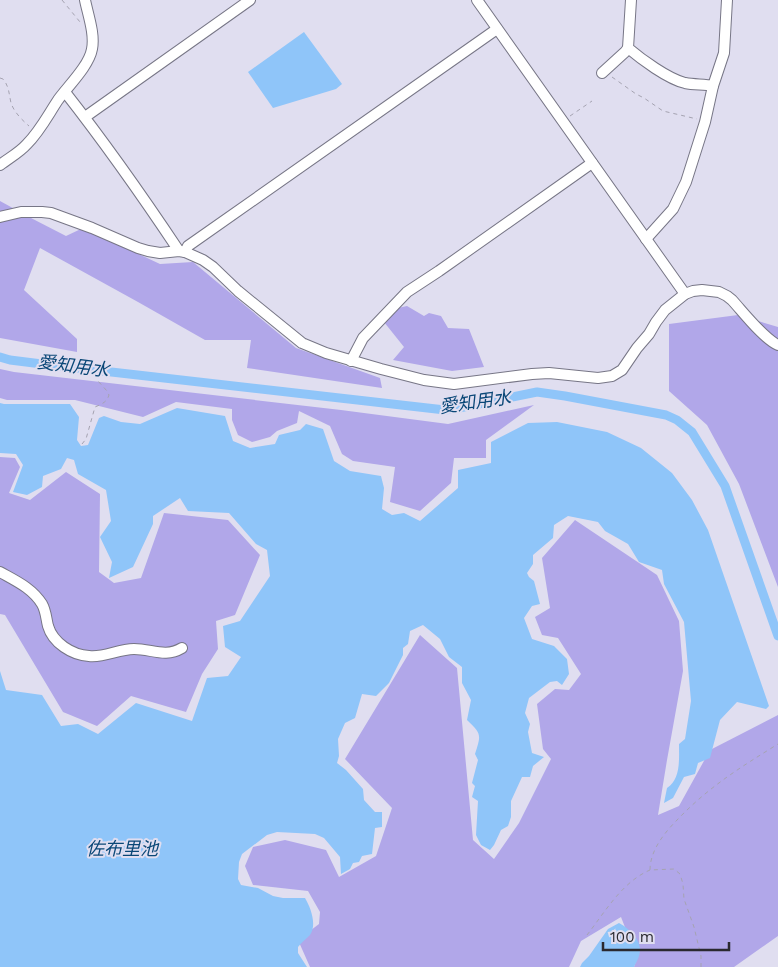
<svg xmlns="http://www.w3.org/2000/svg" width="778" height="967" font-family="'Work Sans','Noto Sans JP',sans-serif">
<rect width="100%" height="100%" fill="#e0def0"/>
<!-- forest -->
<g fill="#b1a7e9">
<polygon points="0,201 31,218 66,236 83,228 160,264 193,262 296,348 380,378 382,388 247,368 251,340 205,340 138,302 40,248 24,290 77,339 77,352 0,338"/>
<polygon points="407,306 424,316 429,313 441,316 448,328 469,329 484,367 452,371 393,360 404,347 384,322 398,308"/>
<polygon points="738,315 778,327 778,587 739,484 707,425 669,391 669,324"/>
<polygon points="0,369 14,372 341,410 448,424 534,405 486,440 486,458 454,458 451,483 420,511 390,502 395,467 353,461 342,454 330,426 299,411 297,423 277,431 270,437 252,442 238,435 232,420 232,409 176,402 143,417 75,400 7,400 0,398"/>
<polygon points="0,457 15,458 20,467 9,493 30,500 66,472 100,494 99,572 114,583 141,578 164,513 228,520 260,555 235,615 216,621 218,649 202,674 186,712 131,696 97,726 63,712 5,615 0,614"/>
<polygon points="575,520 657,575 679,621 683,671 667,760 658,815 679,806 710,750 778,715 778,936 734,967 634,967 637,958 621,917 581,941 569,967 310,967 298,940 319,924 320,912 308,891 253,885 245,866 253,847 285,840 326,850 339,877 376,856 392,808 345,759 420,635 457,668 473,840 494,859 519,823 551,759 543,749 537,704 555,689 569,690 581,674 558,638 542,635 535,617 550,608 542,558"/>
</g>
<!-- water -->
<g fill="#8fc5f9">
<polygon points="304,32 342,84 336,89 273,108 248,72"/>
<path d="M0,403l4,1h66l9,13 -2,23 4,6 7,-1 11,-27 5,-2 17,6 19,2 37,-16 48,8 8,25 17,7 25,-4 4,-9 21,-5 6,-6 17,5 11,32 16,10 31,5 3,12 -2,21 10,6 12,-2 16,8 38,-33v-18l33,-7v-21l37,-19 29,-1 50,10 34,16 31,25 20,27 16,30 61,176 -3,3 -29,-7 -17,18 -10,38 -12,5 -3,11 -11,3 -11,21 -9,5 3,-15c14,-9 12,-29 12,-44l6,-5 6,-38 -7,-79 -20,-38 -2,-14 -23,-8 -11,-18 -23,-13 -7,-9 -30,-6 -14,9 -1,13 -20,17v9l-6,9 2,4 5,4 6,23 -8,2 -8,12 8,21 22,7 13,13 2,15 -7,11 -5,-4 -7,1 -21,16 -4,15 5,11 -2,8 4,21 12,4 -11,9 -3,11h-8l-11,24v16l-3,9 -7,4 -7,15 -4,5 -9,-5 -5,-10 2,-34 -6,-4 3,-11 -3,-3 6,-23 -3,-6c6,-19 7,-20 -8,-34l4,-20 -9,-17v-16l-13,-10 -9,-18 -17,-14 -13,6 -2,13 -5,4v7l-14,28 -13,13 -14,-2 -7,24 -10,5 -7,16 1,17 -2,7 9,7 17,19 1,11 11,12h7v15l-7,1 -3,26 -10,2 -3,6 -6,1 -3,6 -9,5 -1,-17 -16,-19 -9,-4 -38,-2 -10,3 -25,19 -3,8 -1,17 3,6 17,3 15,8 10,2h22c6,10 12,27 5,37 -4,4 -9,8 -12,12v6l9,14h-307v-296l6,19 36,5 19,31 17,-2 20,10 38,-31 56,18 15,-43 21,-2 13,-19 -16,-10 -2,-21 17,-5 30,-45 -3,-26 -11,-6 -27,-31 -41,-2 -8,-13 -27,18v8l-20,43 -24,11 3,-16 -12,-25 11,-16 -5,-31 -28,-16 -4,-14 -7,-2 -6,11 -18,7 -1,11 -15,8 -14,-3 10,-27 -7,-11 -16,-1z"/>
<path d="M619,923c11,6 25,19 20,33 -1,4 -4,8 -5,11h-54l2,-4 7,-7 19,-27z"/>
</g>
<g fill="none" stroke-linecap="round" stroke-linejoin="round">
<!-- canal -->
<polyline stroke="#8fc5f9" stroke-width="9" points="0,357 10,360 50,365 445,410 459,408 537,392 565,396 666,415 677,420 692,432 725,486 778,636"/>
<defs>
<g id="minor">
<polyline points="477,0 685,294"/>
<path d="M631,0l-3,48c13,11 40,31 57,35 10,2 19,1 28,3"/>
<polyline points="602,73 625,52 628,48"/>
<path d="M65,92c40,51 78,105 114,159"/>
<polyline points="85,117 250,0"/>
<path d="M0,165c9,-7 19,-12 27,-21 13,-13 21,-29 31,-44 10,-14 31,-34 34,-51 3,-15 -4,-34 -7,-49"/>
<path d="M0,217l21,-5h21l9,1 41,15 46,20 10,3 12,2 19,-2 6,1 18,8 10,7 25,24 64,52 24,10 55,16 43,11 30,4 78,-10 17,-1 49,5 14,-2 10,-6 15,-22 12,-14 7,-12 9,-12 20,-16 8,-3 9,-1 17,2 8,4 5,4c11,12 32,39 46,45"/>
<polyline points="646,239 673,209 686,182 705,122 713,86 724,53 727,0"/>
<polyline points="185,252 188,246 497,29"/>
<polyline points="351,361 363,338 407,292 439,271 592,163"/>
<path d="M0,572c16,9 32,16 42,32 4,7 4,14 6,22 5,17 24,29 41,30 15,2 29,-7 45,-7 18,0 31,9 48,-1"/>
</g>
</defs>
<!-- minor casing -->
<use href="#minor" stroke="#777686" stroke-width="12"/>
<!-- path -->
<g stroke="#a5a3b1" stroke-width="1" stroke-dasharray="4 4" stroke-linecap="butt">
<polyline points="62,0 80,22"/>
<polyline points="612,77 636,94 644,98 663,111 697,119"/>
<path d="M0,78l3,1c6,7 6,15 8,24 3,9 11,17 18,23"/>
<polyline points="570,116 592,101"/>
<path d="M82,444l4,-5 9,-32c7,-3 12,-5 14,-12l-2,-4 -9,-10"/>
<path d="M587,935c18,-23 35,-53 63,-65"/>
<path d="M701,967v-11l-7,-29 -10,-28 -1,-15 -3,-10 -6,-5 -24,1c0,-20 15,-38 29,-52 31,-32 62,-51 99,-74"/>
</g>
<!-- minor -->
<use href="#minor" stroke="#fff" stroke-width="10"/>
</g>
<g text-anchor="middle" stroke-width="4" stroke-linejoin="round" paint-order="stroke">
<!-- water labels -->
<g font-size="18" font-style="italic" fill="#0a4777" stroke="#e0def0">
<text transform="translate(73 366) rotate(7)" y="6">愛知用水</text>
<text transform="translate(475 402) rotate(-8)" y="6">愛知用水</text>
<text x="122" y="855">佐布里池</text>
</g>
</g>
<!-- scale -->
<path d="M603 942v8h126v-8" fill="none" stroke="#2a292f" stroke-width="2.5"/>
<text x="610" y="942" font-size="15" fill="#2a292f" stroke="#e0def0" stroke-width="4" paint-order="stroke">100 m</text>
</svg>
